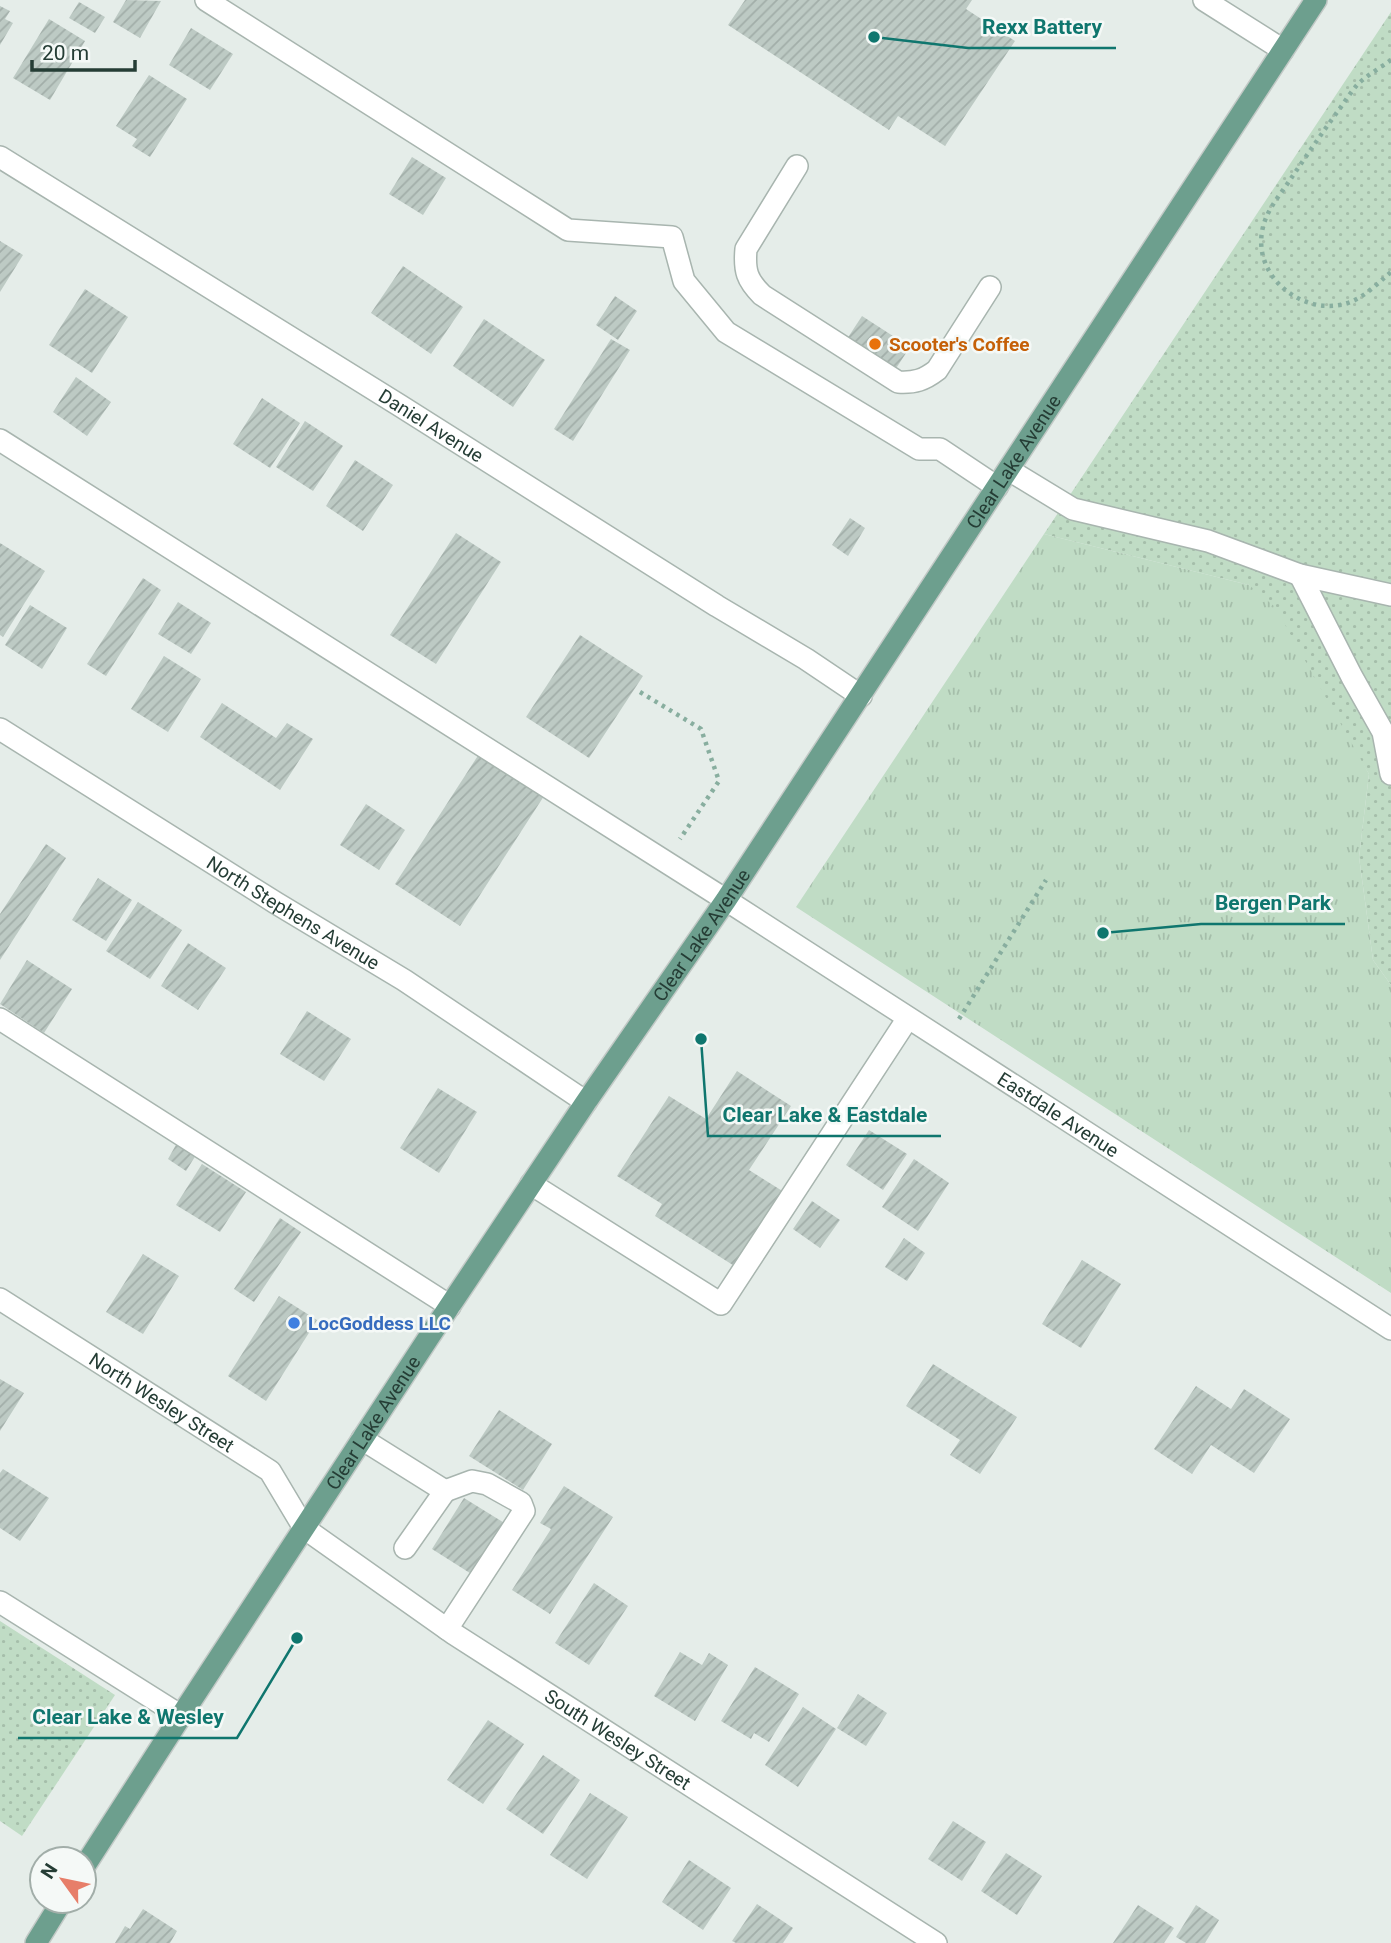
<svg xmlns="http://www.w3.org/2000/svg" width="1391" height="1943" font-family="Roboto,sans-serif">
<defs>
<pattern id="grass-dots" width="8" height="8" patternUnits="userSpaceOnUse" patternTransform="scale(1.75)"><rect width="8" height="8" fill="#c0dcc5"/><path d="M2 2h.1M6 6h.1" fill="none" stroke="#a5beaa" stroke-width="1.8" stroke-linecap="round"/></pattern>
<pattern id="park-tufts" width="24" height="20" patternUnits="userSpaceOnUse" patternTransform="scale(1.75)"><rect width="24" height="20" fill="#c0dcc5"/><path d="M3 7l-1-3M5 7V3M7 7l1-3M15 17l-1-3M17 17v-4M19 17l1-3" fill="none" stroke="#a5beaa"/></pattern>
<pattern id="building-hatch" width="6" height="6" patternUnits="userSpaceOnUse" patternTransform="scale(1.75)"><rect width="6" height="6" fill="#bdcac4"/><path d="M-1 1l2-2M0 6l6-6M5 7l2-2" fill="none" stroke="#a2aea9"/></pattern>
</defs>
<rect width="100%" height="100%" fill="#e5ede9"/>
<!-- grass -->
<g fill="url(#grass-dots)">
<polygon points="1391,12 1391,985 1373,960 1359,857 1369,774 1249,585 1044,534"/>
<polygon points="0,1621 115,1695 22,1836 0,1821"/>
</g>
<!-- park -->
<polygon fill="url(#park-tufts)" points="1044,534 1249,585 1275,607 1369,774 1359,857 1373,960 1391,985 1391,1293 796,907"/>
<!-- building -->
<g fill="url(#building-hatch)">
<polygon points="126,0 161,1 140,38 113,22"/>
<polygon points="745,0 972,0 966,9 1015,41 945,146 898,116 889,130 728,25"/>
<polygon points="79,2 105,17 95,33 69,18"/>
<polygon points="0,6 10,11 5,19 13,23 0,45"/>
<polygon points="49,19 85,41 50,100 13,78"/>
<polygon points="191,28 233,54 210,90 169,65"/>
<polygon points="149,75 187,99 150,157 132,146 137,139 116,126"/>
<polygon points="412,157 446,178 423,215 389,194"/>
<polygon points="0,241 23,255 0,292"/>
<polygon points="403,266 463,307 431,354 371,313"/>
<polygon points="85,289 128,317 92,373 49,345"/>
<polygon points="615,296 637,311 618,340 596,325"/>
<polygon points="862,316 910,347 893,373 845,342"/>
<polygon points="484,319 545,360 513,407 453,366"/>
<polygon points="611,339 630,350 573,441 554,429"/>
<polygon points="76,377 111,402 87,436 53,412"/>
<polygon points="262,398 300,423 270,468 233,444"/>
<polygon points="305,421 343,446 313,491 276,467"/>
<polygon points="355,460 393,485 363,531 326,506"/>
<polygon points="850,518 865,528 848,556 832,545"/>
<polygon points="456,533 501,562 436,664 390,635"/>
<polygon points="0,543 45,571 3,637 0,635"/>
<polygon points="143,578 161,590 106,676 87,664"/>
<polygon points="178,602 211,623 191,654 158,634"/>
<polygon points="30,605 67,628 42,669 5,645"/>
<polygon points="580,635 643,676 589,758 526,717"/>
<polygon points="164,656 201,679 168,732 131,709"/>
<polygon points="222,703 276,738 287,723 313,739 280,790 200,737"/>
<polygon points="479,754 544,796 460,926 395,884"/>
<polygon points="366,804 405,830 379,870 340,845"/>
<polygon points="46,844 66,858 0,960 0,914"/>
<polygon points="98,878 132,900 106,941 72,920"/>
<polygon points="138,902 182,930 150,979 106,951"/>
<polygon points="188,943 226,968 198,1010 161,986"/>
<polygon points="27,960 72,989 44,1033 0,1004"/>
<polygon points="307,1011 351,1039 324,1081 280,1054"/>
<polygon points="737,1071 791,1106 749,1170 784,1192 736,1267 655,1216 662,1204 617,1176 669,1096 706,1119"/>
<polygon points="438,1088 477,1112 439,1173 400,1148"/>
<polygon points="869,1130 907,1154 883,1190 846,1165"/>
<polygon points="177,1143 196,1155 186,1171 168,1159"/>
<polygon points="914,1159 949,1183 918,1231 882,1207"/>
<polygon points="202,1164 246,1192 220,1232 176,1205"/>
<polygon points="812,1201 840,1220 820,1248 793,1229"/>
<polygon points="280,1218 301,1232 254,1302 234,1289"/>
<polygon points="904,1238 925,1253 907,1281 885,1267"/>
<polygon points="143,1254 179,1276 143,1334 106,1312"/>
<polygon points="1082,1260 1121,1284 1081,1348 1042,1324"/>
<polygon points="279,1296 317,1320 266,1401 228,1376"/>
<polygon points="933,1364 1017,1417 980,1474 950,1455 960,1440 906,1406"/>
<polygon points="0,1379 24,1393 0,1431"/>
<polygon points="1196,1386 1231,1409 1244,1389 1290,1419 1254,1473 1211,1445 1192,1474 1154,1449"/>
<polygon points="499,1410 552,1444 523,1490 469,1456"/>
<polygon points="3,1469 49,1498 20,1541 0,1528 0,1473"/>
<polygon points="564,1486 613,1517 550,1614 512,1590 551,1529 540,1523"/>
<polygon points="464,1498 506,1524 473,1575 432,1549"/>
<polygon points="594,1583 628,1606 589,1665 555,1643"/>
<polygon points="680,1652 702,1665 709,1653 728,1665 695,1721 654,1696"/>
<polygon points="755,1667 799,1694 769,1742 754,1733 751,1739 721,1721"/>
<polygon points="858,1694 887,1713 866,1746 837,1728"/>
<polygon points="803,1707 836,1729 798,1787 765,1765"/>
<polygon points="488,1720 524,1744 483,1804 447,1780"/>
<polygon points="543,1755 580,1780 543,1834 506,1809"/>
<polygon points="590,1793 628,1817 587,1879 550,1855"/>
<polygon points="953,1821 986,1842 962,1881 928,1859"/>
<polygon points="1006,1853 1042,1876 1017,1915 981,1891"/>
<polygon points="689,1860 731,1888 703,1930 662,1902"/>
<polygon points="757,1904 793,1928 783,1943 736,1943 732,1941"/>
<polygon points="1138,1905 1174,1928 1164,1943 1113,1943"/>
<polygon points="1196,1905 1219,1920 1205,1943 1186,1943 1176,1937"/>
<polygon points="143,1909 177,1931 170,1943 115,1943 125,1926 130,1929"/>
</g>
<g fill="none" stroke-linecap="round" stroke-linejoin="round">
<defs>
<g id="minor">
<polyline points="206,0 568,230 672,237 684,281 726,332 919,449 940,449 997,487"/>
<polyline points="1204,0 1283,50"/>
<path id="s1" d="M0,157l399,248 318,201 89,53 55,37"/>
<path d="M797,166l-51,83c-2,22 1,31 16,46l136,87c17,1 26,-2 39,-12l53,-83"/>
<path id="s2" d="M0,440l726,460 665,429"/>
<polyline points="1009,470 1073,509 1208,541 1300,575 1391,595"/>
<polyline points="1300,575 1352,677 1383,732 1391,774"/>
<path id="s3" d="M0,729l276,174 128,77 182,122"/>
<polyline points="0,1019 450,1306"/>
<polyline points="531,1184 721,1304 908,1018"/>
<path id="s4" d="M0,1299l270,172 34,57 150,106 482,309"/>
<polyline points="362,1439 445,1491 405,1548"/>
<polyline points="445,1491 472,1481 487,1484 521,1503 524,1511 447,1629"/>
<polyline points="0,1602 181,1716"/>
</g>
<g id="major">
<path id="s5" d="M84,1867l97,-151 248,-379 157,-235 140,-202 590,-900"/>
<polyline points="36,1943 62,1901"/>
</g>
</defs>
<!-- minor casing -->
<use href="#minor" stroke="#a8b5af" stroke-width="24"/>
<!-- major casing -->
<use href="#major" stroke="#c2c9c6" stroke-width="24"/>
<!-- path -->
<g stroke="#88ae9f" stroke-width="4.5" stroke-dasharray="3.5 5" stroke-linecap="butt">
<path d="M1391,60c-11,8 -25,16 -34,25 -7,8 -13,18 -19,26 -16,22 -31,44 -46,66 -11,17 -27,34 -30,55 -8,47 43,85 86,71 17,-6 30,-20 43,-31"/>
<polyline points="640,692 701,729 719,781 680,839"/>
<polyline points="959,1019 1046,880"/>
</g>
<!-- minor -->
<use href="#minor" stroke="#fff" stroke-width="21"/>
<!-- major -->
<use href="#major" stroke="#6d9f8e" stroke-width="21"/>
</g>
<!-- markers -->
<circle fill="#e8710a" stroke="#f5f9f7" stroke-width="2.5" cx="875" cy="344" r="7"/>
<circle fill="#3f7fe0" stroke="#f5f9f7" stroke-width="2.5" cx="294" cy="1323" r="7"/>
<g text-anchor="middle" stroke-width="5" stroke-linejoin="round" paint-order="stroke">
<!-- food labels -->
<g font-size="19" font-weight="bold" fill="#c56008" stroke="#f5f9f7" text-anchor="start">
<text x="889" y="351">Scooter's Coffee</text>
</g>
<!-- street labels -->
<g font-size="19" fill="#253d35" stroke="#f5f9f7">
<text dy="7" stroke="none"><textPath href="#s1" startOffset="508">Daniel Avenue</textPath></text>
<text dy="7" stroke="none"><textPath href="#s5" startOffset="1685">Clear Lake Avenue</textPath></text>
<text dy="7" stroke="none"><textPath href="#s3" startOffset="346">North Stephens Avenue</textPath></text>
<text dy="7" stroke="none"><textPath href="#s5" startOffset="1118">Clear Lake Avenue</textPath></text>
<text dy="7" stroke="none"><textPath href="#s2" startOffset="1255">Eastdale Avenue</textPath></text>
<text dy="7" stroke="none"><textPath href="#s4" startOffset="192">North Wesley Street</textPath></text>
<text dy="7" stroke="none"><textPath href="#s5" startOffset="530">Clear Lake Avenue</textPath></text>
<text dy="7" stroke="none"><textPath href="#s4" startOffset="765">South Wesley Street</textPath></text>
</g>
<!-- shop labels -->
<g font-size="19" font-weight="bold" fill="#366cbe" stroke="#f5f9f7" text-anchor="start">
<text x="308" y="1330">LocGoddess LLC</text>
</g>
</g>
<!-- callouts -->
<path fill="none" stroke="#0f766e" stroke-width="2.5" d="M874 37L968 48H1116M1103 933L1201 924H1345M701 1039L708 1136H941M297 1638L237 1738H18"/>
<g fill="#0f766e" stroke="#f5f9f7" stroke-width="2.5">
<circle cx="874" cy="37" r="7"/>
<circle cx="1103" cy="933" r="7"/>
<circle cx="701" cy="1039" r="7"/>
<circle cx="297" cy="1638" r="7"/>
</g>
<g font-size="21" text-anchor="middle" font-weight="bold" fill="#0f766e" stroke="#f5f9f7" stroke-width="5" stroke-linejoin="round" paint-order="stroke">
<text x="1042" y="34">Rexx Battery</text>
<text x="1273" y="910">Bergen Park</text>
<text x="825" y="1122">Clear Lake &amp; Eastdale</text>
<text x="128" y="1724">Clear Lake &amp; Wesley</text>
</g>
<!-- north arrow -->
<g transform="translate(63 1880) rotate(303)"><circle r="33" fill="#f5f9f7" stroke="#a2aea9" stroke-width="2"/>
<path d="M0-5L12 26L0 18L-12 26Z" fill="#e77e69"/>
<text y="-10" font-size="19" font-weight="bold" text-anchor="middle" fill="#253d35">N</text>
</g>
<!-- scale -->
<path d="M32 60v10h103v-10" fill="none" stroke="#253d35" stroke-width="3.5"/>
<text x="42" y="60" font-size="21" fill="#253d35" stroke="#f5f9f7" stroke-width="5" paint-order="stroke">20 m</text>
</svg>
